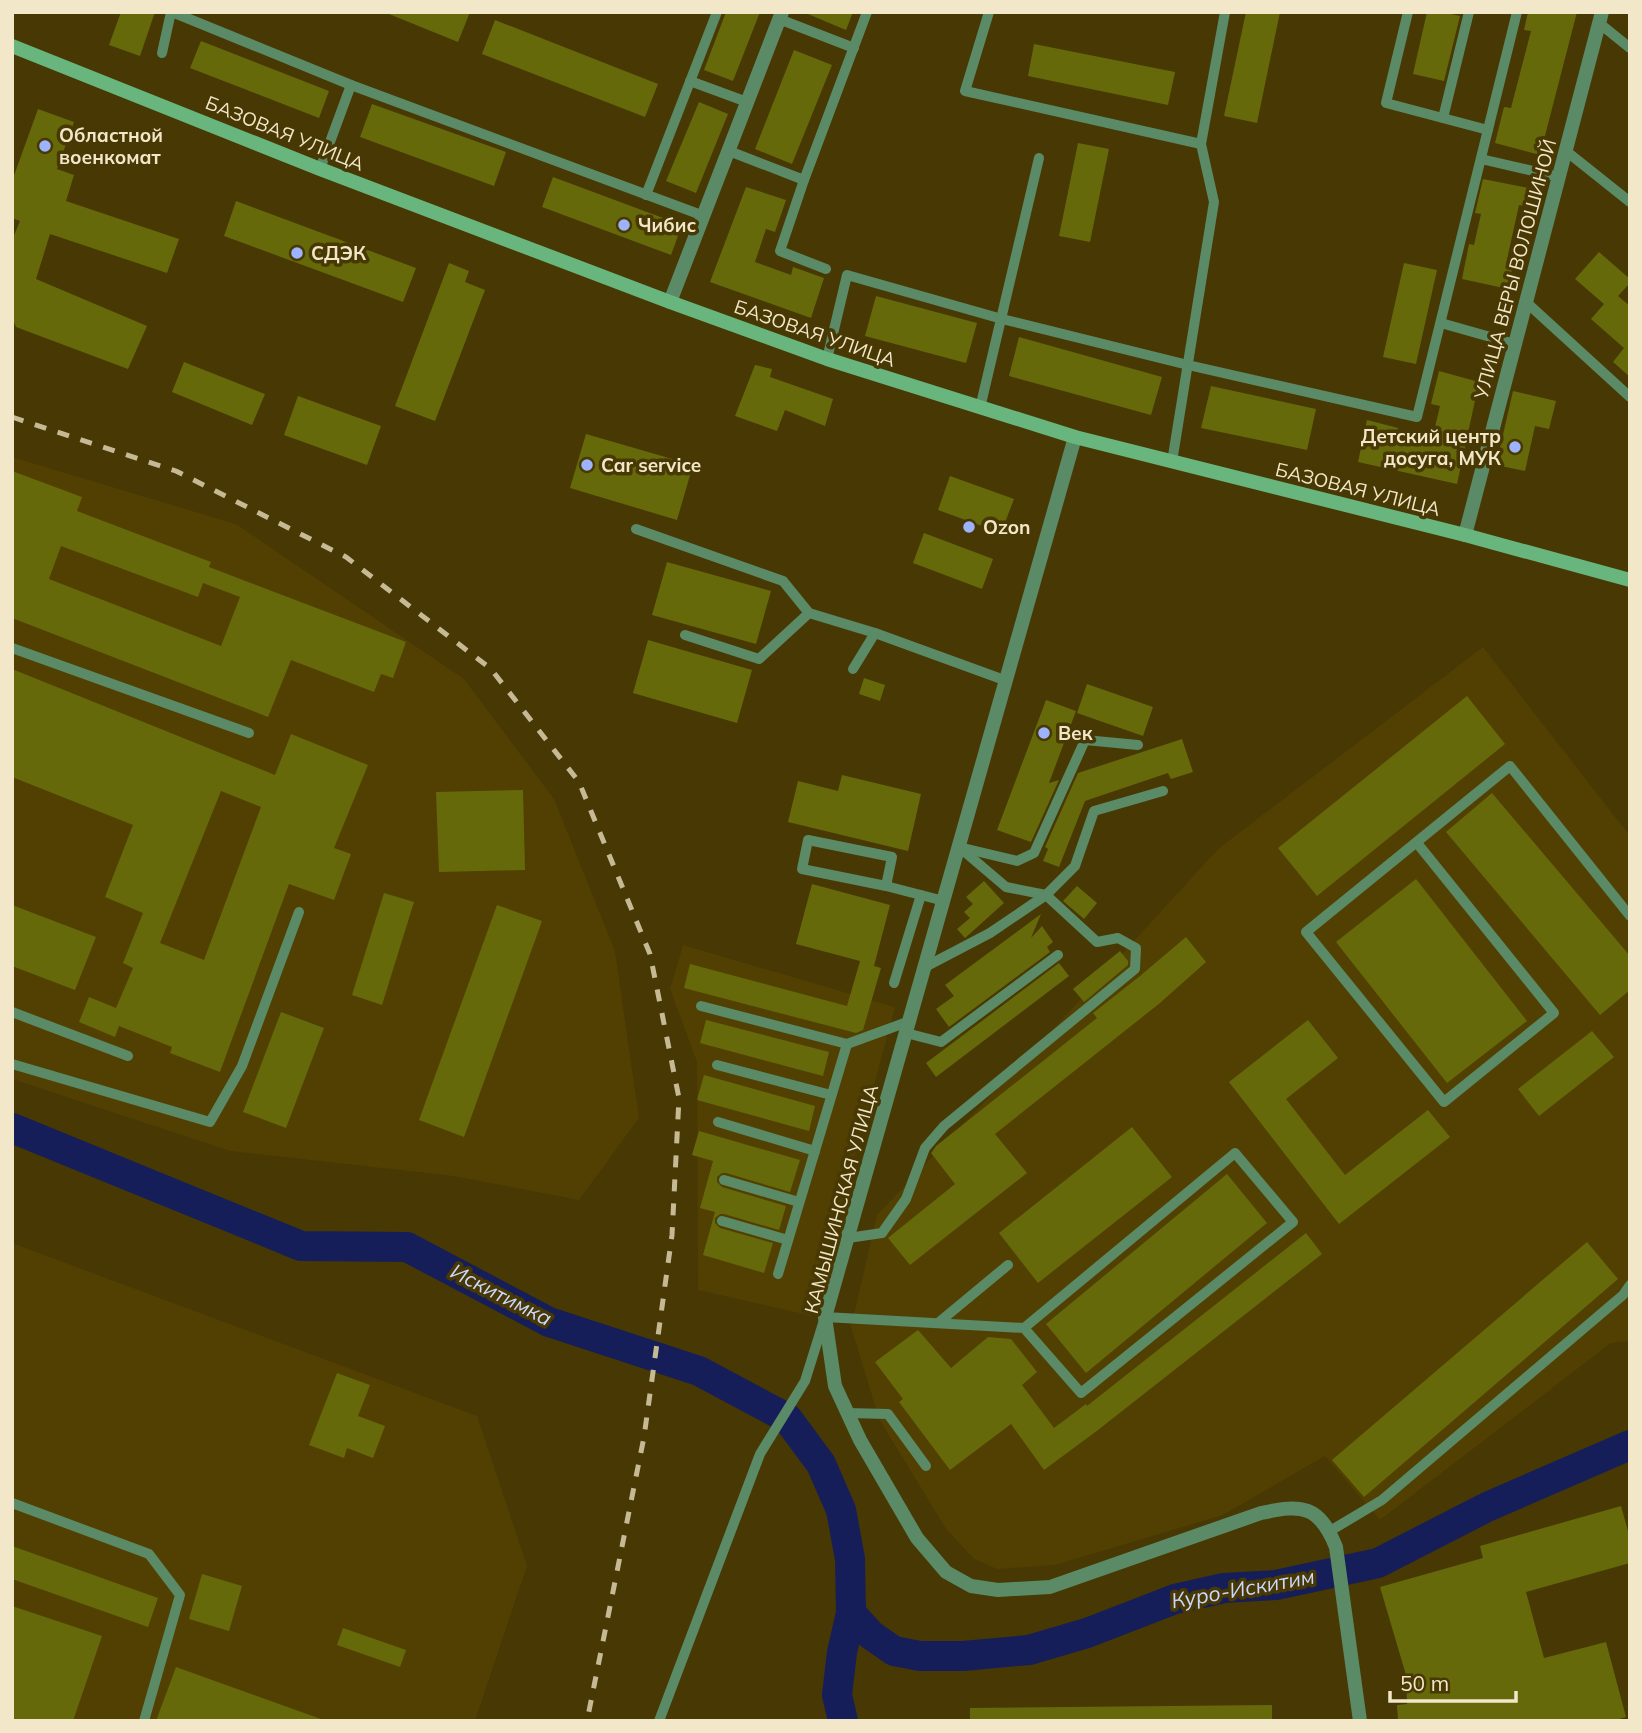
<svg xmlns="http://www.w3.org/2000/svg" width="1642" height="1733" font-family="Mulish,sans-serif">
<rect width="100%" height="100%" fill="#473804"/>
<!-- built -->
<g fill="#514002">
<polygon points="12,457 236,524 464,679 554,799 615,951 639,1118 579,1200 453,1176 230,1151 12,1079"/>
<polygon points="1483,647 1630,836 1630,1341 1611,1343 1380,1520 1325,1456 1223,1515 1055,1565 997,1569 974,1559 946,1529 879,1419 851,1327 877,1215 1047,1036 1218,849"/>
<polygon points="683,945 895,1007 812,1316 698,1290 697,1062 670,989"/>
<polygon points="12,1243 477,1416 527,1566 475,1721 12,1721"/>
</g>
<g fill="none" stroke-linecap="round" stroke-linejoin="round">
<!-- river -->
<g stroke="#161e5a" stroke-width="30">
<polyline points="12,1128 301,1246 407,1247 549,1322 699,1371 787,1418 821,1464 841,1510 850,1559 851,1613 842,1652 837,1695 843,1721"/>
<polyline points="851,1613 871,1635 894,1651 920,1656 963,1656 1029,1650 1087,1633 1175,1599 1224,1588 1276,1585 1378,1563 1487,1507 1630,1445"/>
</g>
</g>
<!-- building -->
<g fill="#66690a" fill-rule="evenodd">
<polygon points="121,12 155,12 140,56 109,45"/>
<polygon points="384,12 470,12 458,42"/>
<polygon points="726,12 760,12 733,81 704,70"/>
<polygon points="803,12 853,12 846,30"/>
<polygon points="1246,12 1280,12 1257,123 1224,116"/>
<polygon points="1427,12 1442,12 1460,16 1444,81 1413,74"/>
<polygon points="1528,12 1577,12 1540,155 1495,143 1504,107 1511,108 1531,31 1524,30"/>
<polygon points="495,20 658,84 645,117 482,54"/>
<polygon points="201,41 329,91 319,118 190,68"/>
<polygon points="1034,44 1175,72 1168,105 1028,76"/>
<polygon points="794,50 832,65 792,164 755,149"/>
<polygon points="699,102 728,114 696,193 666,181"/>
<polygon points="372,104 506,152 494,186 360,137"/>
<polygon points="38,109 74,122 57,169 74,175 66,201 179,239 167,273 50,234 36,279 147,326 128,369 16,327 12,318 12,240 20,221 12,218 12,181"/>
<polygon points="1078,143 1109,149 1090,242 1059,236"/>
<polygon points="553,177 682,225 671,255 542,207"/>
<polygon points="1483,179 1528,188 1524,206 1519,205 1506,264 1513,265 1508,289 1462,279 1469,244 1474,245 1481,214 1475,213"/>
<polygon points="746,187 786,200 775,232 766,229 755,262 791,275 793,267 824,278 811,318 710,282"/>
<polygon points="236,201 416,268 403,302 224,236"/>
<polygon points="1599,252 1630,279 1630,283 1618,296 1630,306 1630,377 1613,362 1624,348 1591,319 1604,304 1575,279"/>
<polygon points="449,263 469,271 465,282 485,290 435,421 395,406"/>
<polygon points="1404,263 1437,270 1416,364 1383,357"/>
<polygon points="876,296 977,323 966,363 865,336"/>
<polygon points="1019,337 1162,377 1151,415 1009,376"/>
<polygon points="184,362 265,394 252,425 172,392"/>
<polygon points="755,365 772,369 770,377 833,399 825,426 785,410 777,431 735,416"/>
<polygon points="1439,371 1479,382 1457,484 1358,462 1367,420 1398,428 1396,436 1431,444 1440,406 1431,404"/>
<polygon points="1211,386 1316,409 1307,450 1201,428"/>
<polygon points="1513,391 1556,401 1549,429 1535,426 1525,471 1496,465"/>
<polygon points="298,396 381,426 367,465 284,435"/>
<polygon points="586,434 693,465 677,520 570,488"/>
<path d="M12,471l70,26 -5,14 134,51 -2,5 197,75 -13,36 -12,-4 -7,18 -83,-32 -23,57 -256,-99zM61,546l137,51 5,-14 37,14 -19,49 -172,-67z"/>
<polygon points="950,476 1014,499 1001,533 938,510"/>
<polygon points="924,533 993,559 982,589 913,563"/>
<polygon points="667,562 771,591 756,644 652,615"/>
<polygon points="648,640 752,670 737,723 633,693"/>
<path d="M12,669l263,106 16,-41 77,31 -34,83 17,6 -17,46 -45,-16 -69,188 -50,-19 2,-6 -53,-21 -4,11 -36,-15 10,-25 27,11 17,-40 -10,-5 20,-50 -38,-16 28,-72 -121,-48zM221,791l40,16 -57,153 -44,-17z"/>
<polygon points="864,678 885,685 880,701 859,694"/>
<polygon points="1087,684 1153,707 1143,736 1077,713"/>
<polygon points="1467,696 1505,744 1317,896 1278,848"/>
<polygon points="1046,700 1076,711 1049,783 1059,780 1031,842 997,830"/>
<polygon points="1182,739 1193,772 1171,779 1168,773 1085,801 1059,867 1043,861 1048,849 1045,847 1078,773"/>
<polygon points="842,775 921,794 908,851 788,822 798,781 838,791"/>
<polygon points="523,790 525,870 439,872 436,792"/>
<polygon points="1492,793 1630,956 1630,990 1600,1015 1446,832"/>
<polygon points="1416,879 1527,1021 1447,1083 1336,942"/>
<polygon points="984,881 1004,903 965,938 957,929 970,918 964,912 973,904 966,897"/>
<polygon points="812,884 890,905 874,966 881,968 863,1030 856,1033 684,988 690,964 847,1006 860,961 796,944"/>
<polygon points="1077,886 1097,903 1084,919 1063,901"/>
<polygon points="384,893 414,902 382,1005 352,995"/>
<polygon points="12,905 96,937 75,990 12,966"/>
<polygon points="497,905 542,921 464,1137 419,1120"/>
<polygon points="1041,914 1031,938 1042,926 1053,942 1047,947 1050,952 949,1027 936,1009 954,996 945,985"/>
<polygon points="1186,937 1206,962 1160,1003 995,1134 1027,1173 910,1265 888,1238 955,1184 931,1153 932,1152 936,1146 1097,1018 1093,1013 1140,976"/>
<polygon points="1120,951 1128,961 1128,965 1084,1002 1073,989"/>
<polygon points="1059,963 1069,976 936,1077 926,1063"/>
<polygon points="281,1012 324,1028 286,1128 243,1112"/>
<polygon points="706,1020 829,1052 823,1076 700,1043"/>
<polygon points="1308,1020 1338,1058 1286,1099 1345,1175 1428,1110 1450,1137 1339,1224 1229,1082"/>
<polygon points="1592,1031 1614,1057 1539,1116 1518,1089"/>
<polygon points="704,1075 815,1106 809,1131 697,1100"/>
<polygon points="1132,1127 1172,1177 1038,1283 999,1233"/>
<polygon points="699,1131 800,1160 790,1192 726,1173 722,1173 717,1177 717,1182 722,1187 786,1206 779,1230 724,1214 720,1214 715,1218 715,1223 720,1228 773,1243 764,1273 703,1255 715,1212 700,1208 713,1161 692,1155"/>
<polygon points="1227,1174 1267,1223 1086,1373 1046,1324"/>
<polygon points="1306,1233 1322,1254 1098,1430 1044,1470 1011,1424 950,1470 899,1402 903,1399 875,1362 918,1330 951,1368 988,1337 1011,1339 1037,1372 1022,1385 1054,1428 1086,1404 1087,1406"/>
<polygon points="1587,1242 1618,1279 1364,1497 1332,1460"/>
<polygon points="337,1373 370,1385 358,1416 385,1426 373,1458 347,1448 344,1458 309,1445"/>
<polygon points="1621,1506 1630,1538 1630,1563 1526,1592 1544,1658 1606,1642 1626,1717 1613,1721 1398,1721 1397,1705 1407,1704 1406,1675 1380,1587 1483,1558 1480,1546"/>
<polygon points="12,1546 158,1598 148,1627 12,1579"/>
<polygon points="202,1574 242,1586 229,1631 189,1619"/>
<polygon points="12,1606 102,1636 73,1721 12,1721"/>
<polygon points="343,1628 406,1650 400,1667 337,1645"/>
<polygon points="176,1667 321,1719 321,1721 156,1721"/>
<polygon points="1272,1705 1272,1721 970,1721 970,1708"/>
</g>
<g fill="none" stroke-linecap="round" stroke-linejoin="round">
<!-- service -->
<g stroke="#5a8a66" stroke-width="10">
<polyline points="172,12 351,85 704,216"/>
<polyline points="989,12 965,91 1201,144"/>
<polyline points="1408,12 1386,103 1488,130"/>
<polyline points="779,19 854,48"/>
<polyline points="1599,23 1630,48"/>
<polyline points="162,53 171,12"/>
<polyline points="690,81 747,102"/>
<polyline points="1443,118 1469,12"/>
<polyline points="729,151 804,180"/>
<polyline points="1566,151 1630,202"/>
<polyline points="1481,159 1559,177"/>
<polyline points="320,169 351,85"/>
<polyline points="646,195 717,12"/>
<polyline points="826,269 780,251 804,180 867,12"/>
<polyline points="1526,302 1630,397"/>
<polyline points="1441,323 1515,344"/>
<polyline points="827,359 847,275 1002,319 1188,365 1417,417 1517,12"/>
<polyline points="980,408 1039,158"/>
<polyline points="1172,462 1214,202 1201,144 1225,12"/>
<polyline points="636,529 783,581 809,613 875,633 1007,681"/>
<polyline points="685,635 759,659 809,613"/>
<polyline points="12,648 249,733"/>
<polyline points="853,669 875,633"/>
<polyline points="1417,843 1554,1013 1444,1102 1306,932 1510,766 1630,916"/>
<polyline points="959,847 1006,887 1046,895 1075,866 1094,811 1163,791"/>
<polyline points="963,848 1017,861 1034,853 1085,740 1138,745"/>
<polyline points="886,886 802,869 808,840 892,857 886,886 944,901"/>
<polyline points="894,983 921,895"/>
<polyline points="701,1006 847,1044"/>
<polyline points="12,1012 128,1056"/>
<polyline points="906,1033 941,1042 1058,955"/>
<polyline points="12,1064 210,1122 242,1066 299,912"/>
<polyline points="717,1065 831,1095"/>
<polyline points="718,1122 815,1151"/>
<polyline points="724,1180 799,1202"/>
<polyline points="722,1221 788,1240"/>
<polyline points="848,1238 882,1233 906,1199 925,1148 944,1126 1135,969 1136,948 1118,938 1097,942 1046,895 990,933 925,967"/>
<polyline points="778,1274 847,1044 910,1021"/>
<polyline points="938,1323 1008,1265"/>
<polyline points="847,1413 888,1414 926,1466"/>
<polyline points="12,1503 149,1554 180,1595 144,1721"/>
<polyline points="1330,1531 1382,1500 1623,1295 1630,1285"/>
<polyline points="659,1721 760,1454 805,1381 825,1317 1024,1328 1235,1153 1293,1222 1081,1393 1024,1328"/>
</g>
<!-- minor -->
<polyline stroke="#5a8a66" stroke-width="14" points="670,302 782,12"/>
<!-- tertiary -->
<g stroke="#5a8a66" stroke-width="14">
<path d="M1075,437l-250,880 10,69 25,54 57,98 29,34 25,14 27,4 52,-3 211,-74c41,-9 58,-8 75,34l24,174"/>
<polyline points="1465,535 1602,12"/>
</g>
<!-- secondary -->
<polyline stroke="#68b67d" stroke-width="14" points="12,46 320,169 670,302 827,359 1075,437 1465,535 1630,580"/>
<!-- rail -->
<polyline stroke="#c6ba95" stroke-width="5" stroke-dasharray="12 12" stroke-linecap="butt" points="12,417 176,471 346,557 491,669 579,782 650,954 679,1098 672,1235 644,1437 587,1721"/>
</g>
<!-- markers -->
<g fill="#9eb3fd" stroke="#473804" stroke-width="2.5">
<circle cx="45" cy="146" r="7"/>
<circle cx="624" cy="225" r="7"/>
<circle cx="297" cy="253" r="7"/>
<circle cx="1515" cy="447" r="7"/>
<circle cx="587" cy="465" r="7"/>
<circle cx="969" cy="527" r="7"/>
<circle cx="1044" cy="733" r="7"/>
</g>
<g text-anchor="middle" stroke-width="7" stroke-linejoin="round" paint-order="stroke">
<!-- street labels -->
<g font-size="19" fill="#f2e7c8" stroke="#473804">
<text transform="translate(285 133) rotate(22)" y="7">БАЗОВАЯ УЛИЦА</text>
<text transform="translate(1515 269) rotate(-75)" y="7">УЛИЦА ВЕРЫ ВОЛОШИНОЙ</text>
<text transform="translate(815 333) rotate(19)" y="7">БАЗОВАЯ УЛИЦА</text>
<text transform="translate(1358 489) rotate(14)" y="7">БАЗОВАЯ УЛИЦА</text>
<text transform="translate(841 1199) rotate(-75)" y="7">КАМЫШИНСКАЯ УЛИЦА</text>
</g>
<!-- poi labels -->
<g font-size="19" font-weight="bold" fill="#f2e7c8" stroke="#473804" text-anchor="start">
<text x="59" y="142">Областной<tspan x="59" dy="22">военкомат</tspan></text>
<text x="638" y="232">Чибис</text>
<text x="311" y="260">СДЭК</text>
<text x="1501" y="443" text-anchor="end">Детский центр<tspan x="1501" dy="22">досуга, МУК</tspan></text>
<text x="601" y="472">Car service</text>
<text x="983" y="534">Ozon</text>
<text x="1058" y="740">Век</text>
</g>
<!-- water labels -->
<g font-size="21" font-style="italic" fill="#ccd9ff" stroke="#473804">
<text transform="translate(501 1295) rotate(27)" y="7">Искитимка</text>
<text transform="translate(1243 1589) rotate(-10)" y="7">Куро-Искитим</text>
</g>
</g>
<!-- border -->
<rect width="1642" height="1733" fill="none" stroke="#f2e7c8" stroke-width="28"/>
<!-- scale -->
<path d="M1390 1691v10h126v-10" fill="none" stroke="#f2e7c8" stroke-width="3.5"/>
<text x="1400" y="1691" font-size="21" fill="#f2e7c8" stroke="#473804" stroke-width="5" paint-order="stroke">50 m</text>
</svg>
